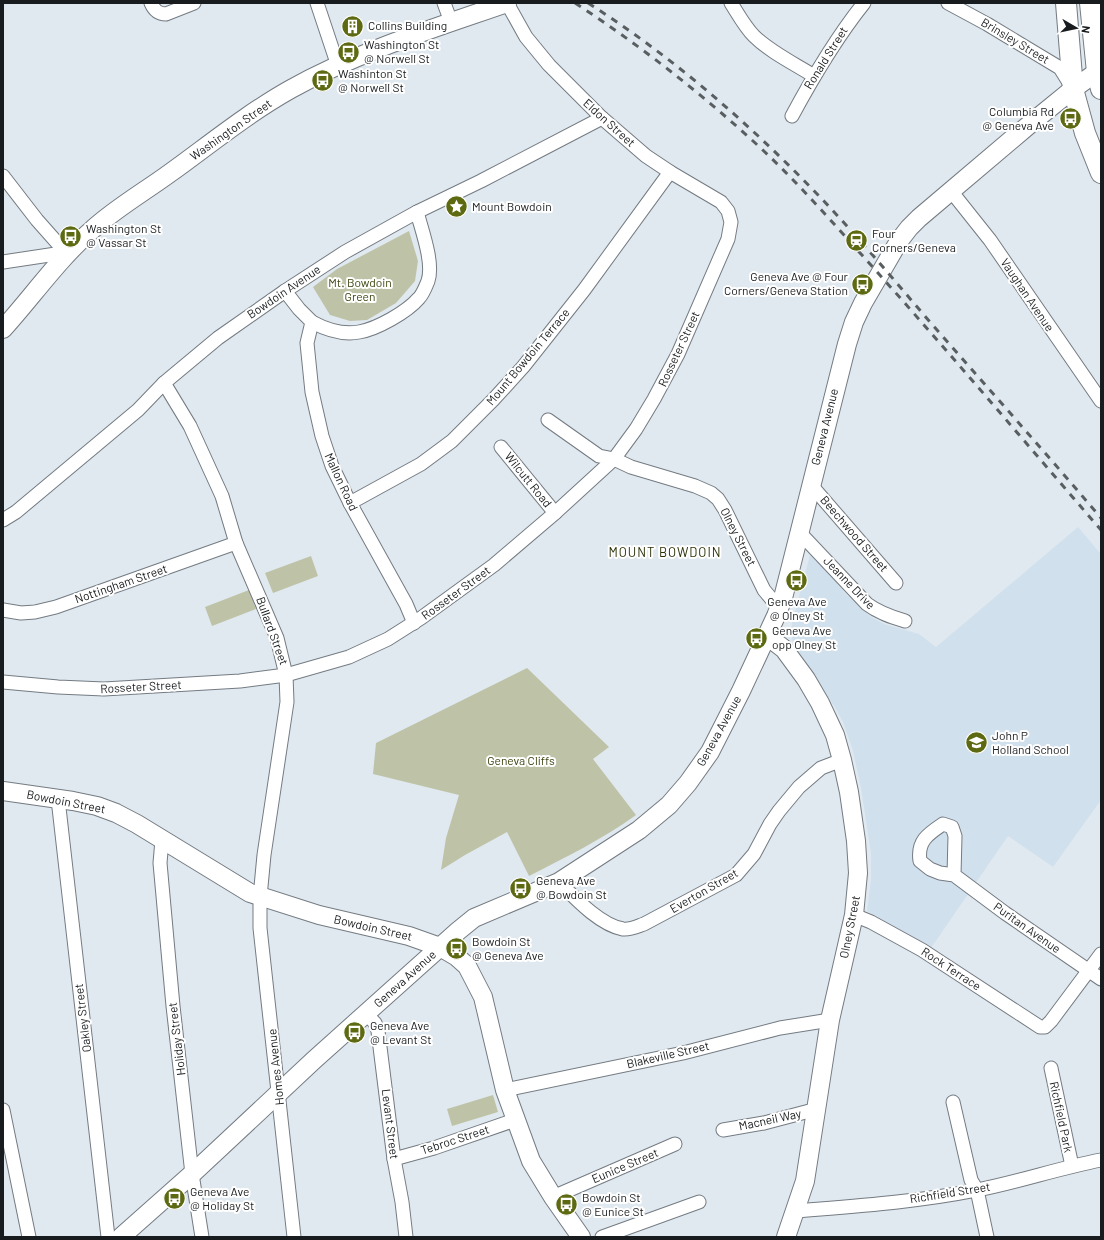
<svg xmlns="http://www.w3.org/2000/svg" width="1104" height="1240" font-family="Barlow,sans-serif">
<rect width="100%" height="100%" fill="#e0e9f0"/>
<!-- built -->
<polygon fill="#d1e0ed" points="1078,527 1101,554 1101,800 1053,867 1008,836 931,948 867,911 871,879 871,854 861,788 853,751 843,722 836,709 793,643 791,633 792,623 810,555 814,556 846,594 870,616 884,624 919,634 936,647"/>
<!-- green -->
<g fill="#bec3a7">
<polygon points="409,231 418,261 415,281 396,303 367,320 350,321 330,315 313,287 337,269"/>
<polygon points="311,556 318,576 273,593 265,573"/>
<polygon points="249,590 256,609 212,626 205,607"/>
<path d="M527,668l82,79 -16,12 43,56c-33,24 -70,42 -107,61l-22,-44 -42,23 -24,15 5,-32 13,-43 -86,-21 3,-31z"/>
<polygon points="493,1095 498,1112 452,1126 447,1109"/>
</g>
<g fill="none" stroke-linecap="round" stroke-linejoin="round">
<defs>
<g id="street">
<path d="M151,3c3,7 7,11 15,11l28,-11"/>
<polyline points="317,3 338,66"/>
<polyline points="444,3 451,22"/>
<path d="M731,3c7,11 14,24 23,33 16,16 41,28 60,40"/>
<polyline points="948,3 987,24 1060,68 1070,84"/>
<path d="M792,116c21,-39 44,-78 72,-113"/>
<polyline points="3,176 37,220 68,255"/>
<polyline points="951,191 990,240 1101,401"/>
<polyline points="3,262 56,254 68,255"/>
<polyline points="285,291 299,309 312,322 307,343 312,392 322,436 332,466 350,503 406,604 414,623"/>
<path d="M312,322c13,7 31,13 47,10 18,-3 48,-20 60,-34 4,-4 7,-12 9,-17 6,-18 -6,-50 -11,-69"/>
<polyline points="164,383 190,426 222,496 236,543 277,638 286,675 287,702 264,855 260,897 260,928 294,1237"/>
<polyline points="548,420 599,456 614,459 631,467 695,486 711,493 718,499 725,510 764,590 779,608"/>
<polyline points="501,447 555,513"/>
<polyline points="811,485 896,583"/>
<polyline points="350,503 421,464 452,441 493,400 523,367 584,290 670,172"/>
<polyline points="3,520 16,512 138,410 164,383 218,338 285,291 345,252 417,212 481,181 602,118"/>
<path d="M800,533l67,71c12,9 24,13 38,17"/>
<polyline points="3,610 21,613 35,612 56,607 236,543"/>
<polyline points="3,682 58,687 104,689 240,681 286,675 349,657 388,639 421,618 494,565 555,513 614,459 636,429 654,399 678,354 728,239 731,222 728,211 721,202 670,172 646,156 602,118 549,65 526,37 507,3"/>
<polyline points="58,799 108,1237"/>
<polyline points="162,840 160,863 173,1006 192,1174 202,1237"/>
<path d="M954,875l1,-39 -3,-9 -9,-3c-15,10 -26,17 -23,37l10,8 10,4 14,2 51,38 96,66"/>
<path d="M559,882c16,16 41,43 64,47 7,1 15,-3 21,-5l92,-49 18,-21 16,-30 9,-13 20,-24 22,-19 21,-8"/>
<polyline points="854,915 871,922 922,950 1040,1027 1045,1027 1051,1021 1101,954"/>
<polyline points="366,1014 375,1023 378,1031 394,1159 402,1202 406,1237"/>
<polyline points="1051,1068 1072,1166"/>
<polyline points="505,1090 683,1053 780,1028 830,1020"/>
<polyline points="953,1102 971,1180 977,1190 987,1237"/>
<polyline points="3,1110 29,1237"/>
<polyline points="723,1130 764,1123 817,1109"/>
<polyline points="394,1159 434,1148 515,1120"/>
<polyline points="553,1197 675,1144"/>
<path d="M796,1211c60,-5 121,-9 181,-21 42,-8 82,-22 124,-30"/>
<polyline points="602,1237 699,1202"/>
</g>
<g id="secondary">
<path d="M3,329c30,-33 56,-71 90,-100 23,-21 51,-37 77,-56 39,-28 78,-60 121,-84 66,-37 144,-61 216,-86"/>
<polyline points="767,636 784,649 806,679 820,703 835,735 842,760 849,792 856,841 858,873 854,915 830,1020 805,1181 786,1237"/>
<polyline points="3,791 73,801 97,806 116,813 137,824 250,893 319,915 409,936 440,947 457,957 467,966 483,997 505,1090 531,1161 553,1197 581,1237"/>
<polyline points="121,1237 192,1174 314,1060 458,931 474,918 559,882 639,830 669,805 688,783 710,752 741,691 776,616 783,598 847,344 854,322 863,303 899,241 909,228 919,218 1030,124 1073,89 1101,69"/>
</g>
<g id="primary">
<polyline points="1066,3 1073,89 1085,133 1101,173"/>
<polyline points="1090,3 1097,72 1101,89"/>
</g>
</defs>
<!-- street casing -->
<use href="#street" stroke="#747b82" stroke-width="15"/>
<!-- secondary casing -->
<use href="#secondary" stroke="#747b82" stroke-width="20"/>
<!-- primary casing -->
<use href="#primary" stroke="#747b82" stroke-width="22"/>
<!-- street -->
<use href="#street" stroke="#fff" stroke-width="13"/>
<!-- secondary -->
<use href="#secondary" stroke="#fff" stroke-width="18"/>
<!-- primary -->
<use href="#primary" stroke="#fff" stroke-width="20"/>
<!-- rail -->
<g stroke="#595e61" stroke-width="3" stroke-dasharray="7 7" stroke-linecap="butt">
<path d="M575,3c63,41 122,87 178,138 42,38 79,81 117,123 78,87 154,177 231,266"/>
<path d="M588,3c85,54 163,122 233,195 38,40 73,82 109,124 57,65 115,130 171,196"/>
</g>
</g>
<!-- icons -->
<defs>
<symbol id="building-disc" viewBox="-11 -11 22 22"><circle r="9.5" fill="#5e6a12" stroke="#fff"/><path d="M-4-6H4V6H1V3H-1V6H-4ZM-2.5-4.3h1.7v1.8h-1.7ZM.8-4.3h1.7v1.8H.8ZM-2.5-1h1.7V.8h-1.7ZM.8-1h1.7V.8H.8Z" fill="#fff"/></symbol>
<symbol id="bus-disc" viewBox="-11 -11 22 22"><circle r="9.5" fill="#5e6a12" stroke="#fff"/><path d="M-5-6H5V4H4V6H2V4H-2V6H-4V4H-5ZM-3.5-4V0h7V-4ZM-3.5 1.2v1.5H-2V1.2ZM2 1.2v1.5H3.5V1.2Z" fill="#fff"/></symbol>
<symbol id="sight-disc" viewBox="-11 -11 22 22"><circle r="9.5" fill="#5e6a12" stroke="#fff"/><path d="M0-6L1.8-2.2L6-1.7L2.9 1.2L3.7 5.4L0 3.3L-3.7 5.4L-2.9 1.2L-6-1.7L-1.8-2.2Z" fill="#fff"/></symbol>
<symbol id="station-disc" viewBox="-11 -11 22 22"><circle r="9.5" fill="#5e6a12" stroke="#fff"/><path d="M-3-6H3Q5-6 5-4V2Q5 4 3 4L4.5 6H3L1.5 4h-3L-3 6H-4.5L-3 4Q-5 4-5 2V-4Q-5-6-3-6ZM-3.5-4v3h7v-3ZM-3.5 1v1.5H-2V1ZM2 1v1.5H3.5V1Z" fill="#fff"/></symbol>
<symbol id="school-disc" viewBox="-11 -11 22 22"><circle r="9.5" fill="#5e6a12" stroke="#fff"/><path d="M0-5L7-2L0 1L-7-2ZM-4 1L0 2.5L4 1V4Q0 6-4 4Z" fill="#fff"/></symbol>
</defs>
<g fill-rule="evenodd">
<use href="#building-disc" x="340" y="14" width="25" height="25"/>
<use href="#bus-disc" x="336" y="40" width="25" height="25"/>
<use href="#bus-disc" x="310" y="68" width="25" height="25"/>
<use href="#bus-disc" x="1058" y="106" width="25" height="25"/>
<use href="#sight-disc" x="444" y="194" width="25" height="25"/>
<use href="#bus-disc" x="58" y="224" width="25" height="25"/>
<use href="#station-disc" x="844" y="228" width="25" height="25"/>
<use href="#bus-disc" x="850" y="272" width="25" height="25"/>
<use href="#bus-disc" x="784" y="568" width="25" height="25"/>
<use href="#bus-disc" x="744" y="626" width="25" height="25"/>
<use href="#school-disc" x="964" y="730" width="25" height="25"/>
<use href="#bus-disc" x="508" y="876" width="25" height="25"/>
<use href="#bus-disc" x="444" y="936" width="25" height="25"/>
<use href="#bus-disc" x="342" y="1020" width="25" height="25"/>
<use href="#bus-disc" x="162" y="1186" width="25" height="25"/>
<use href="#bus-disc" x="554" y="1192" width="25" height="25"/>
</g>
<g text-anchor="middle" stroke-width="4" stroke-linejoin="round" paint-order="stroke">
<!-- poi labels -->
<g font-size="12" fill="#191c1e" stroke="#fff" text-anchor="start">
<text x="368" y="30">Collins Building</text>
<text x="364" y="49">Washington St<tspan x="364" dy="14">@ Norwell St</tspan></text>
<text x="338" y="78">Washinton St<tspan x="338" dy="14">@ Norwell St</tspan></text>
<text x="1054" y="116" text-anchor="end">Columbia Rd<tspan x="1054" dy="14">@ Geneva Ave</tspan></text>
<text x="472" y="211">Mount Bowdoin</text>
<text x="86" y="233">Washington St<tspan x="86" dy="14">@ Vassar St</tspan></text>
<text x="872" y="238">Four<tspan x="872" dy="14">Corners/Geneva</tspan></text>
<text x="848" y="281" text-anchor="end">Geneva Ave @ Four<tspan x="848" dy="14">Corners/Geneva Station</tspan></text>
<text x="797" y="606" text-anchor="middle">Geneva Ave<tspan x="797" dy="14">@ Olney St</tspan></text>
<text x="772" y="635">Geneva Ave<tspan x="772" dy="14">opp Olney St</tspan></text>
<text x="992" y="740">John P<tspan x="992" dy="14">Holland School</tspan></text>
<text x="536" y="885">Geneva Ave<tspan x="536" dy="14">@ Bowdoin St</tspan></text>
<text x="472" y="946">Bowdoin St<tspan x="472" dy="14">@ Geneva Ave</tspan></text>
<text x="370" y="1030">Geneva Ave<tspan x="370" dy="14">@ Levant St</tspan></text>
<text x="190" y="1196">Geneva Ave<tspan x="190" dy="14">@ Holiday St</tspan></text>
<text x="582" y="1202">Bowdoin St<tspan x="582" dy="14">@ Eunice St</tspan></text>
</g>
<!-- street labels -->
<g font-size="12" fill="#191c1e" stroke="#fff">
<text transform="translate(1015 41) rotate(31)" y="4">Brinsley Street</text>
<text transform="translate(826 58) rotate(-58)" y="4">Ronald Street</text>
<text transform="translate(609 123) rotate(42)" y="4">Eldon Street</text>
<text transform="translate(231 130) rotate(-35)" y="4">Washington Street</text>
<text transform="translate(284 292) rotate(-34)" y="4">Bowdoin Avenue</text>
<text transform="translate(1027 295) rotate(56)" y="4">Vaughan Avenue</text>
<text transform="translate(679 349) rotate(-65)" y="4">Rosseter Street</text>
<text transform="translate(528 357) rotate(-50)" y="4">Mount Bowdoin Terrace</text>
<text transform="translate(825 427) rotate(-76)" y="4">Geneva Avenue</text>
<text transform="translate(528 480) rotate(51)" y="4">Wilcutt Road</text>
<text transform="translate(341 482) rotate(65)" y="4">Mallon Road</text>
<text transform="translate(854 534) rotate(49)" y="4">Beechwood Street</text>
<text transform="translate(738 537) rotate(63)" y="4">Olney Street</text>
<text transform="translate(849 583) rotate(46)" y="4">Jeanne Drive</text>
<text transform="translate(121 584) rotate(-19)" y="4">Nottingham Street</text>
<text transform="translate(456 593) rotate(-36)" y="4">Rosseter Street</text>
<text transform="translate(272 631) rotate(70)" y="4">Bullard Street</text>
<text transform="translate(141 687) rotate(-3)" y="4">Rosseter Street</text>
<text transform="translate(719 731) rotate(-61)" y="4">Geneva Avenue</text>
<text transform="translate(66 802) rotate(11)" y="4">Bowdoin Street</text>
<text transform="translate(704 891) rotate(-30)" y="4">Everton Street</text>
<text transform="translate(850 927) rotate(-79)" y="4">Olney Street</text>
<text transform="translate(373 928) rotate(13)" y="4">Bowdoin Street</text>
<text transform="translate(1027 928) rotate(35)" y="4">Puritan Avenue</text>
<text transform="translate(951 969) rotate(33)" y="4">Rock Terrace</text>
<text transform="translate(405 979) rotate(-42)" y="4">Geneva Avenue</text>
<text transform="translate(83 1018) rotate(-97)" y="4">Oakley Street</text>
<text transform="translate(177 1039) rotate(-97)" y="4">Holiday Street</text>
<text transform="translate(668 1055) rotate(-13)" y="4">Blakeville Street</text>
<text transform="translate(276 1067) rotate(-96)" y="4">Homes Avenue</text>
<text transform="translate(1061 1117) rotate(78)" y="4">Richfield Park</text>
<text transform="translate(770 1120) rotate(-12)" y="4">Macneil Way</text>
<text transform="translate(390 1124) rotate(83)" y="4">Levant Street</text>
<text transform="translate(455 1140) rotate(-18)" y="4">Tebroc Street</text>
<text transform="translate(625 1166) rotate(-23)" y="4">Eunice Street</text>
<text transform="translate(950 1193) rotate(-9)" y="4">Richfield Street</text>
</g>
<!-- park labels -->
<g font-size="12" fill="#414613" stroke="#fff">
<text x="360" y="287">Mt. Bowdoin<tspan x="360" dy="14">Green</tspan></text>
<text x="521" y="765">Geneva Cliffs</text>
</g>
<!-- neighbourhood labels -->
<g font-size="13" letter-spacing="1" fill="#2b3108" stroke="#fff">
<text x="665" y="557">MOUNT BOWDOIN</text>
</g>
</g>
<!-- border -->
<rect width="1104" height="1240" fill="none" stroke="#191c1e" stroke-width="8"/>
<!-- north arrow -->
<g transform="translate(1076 28) rotate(99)" stroke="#ffffff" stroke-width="3" paint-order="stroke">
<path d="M0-3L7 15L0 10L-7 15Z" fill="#191c1e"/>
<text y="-6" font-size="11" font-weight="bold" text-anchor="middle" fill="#191c1e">N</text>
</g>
</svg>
